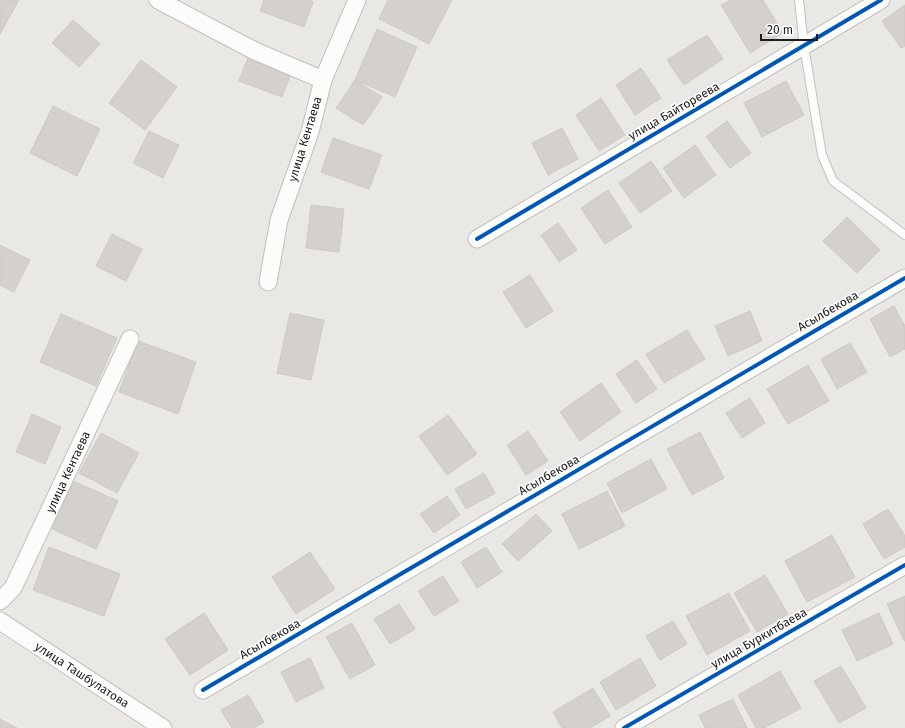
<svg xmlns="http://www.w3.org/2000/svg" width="905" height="728" font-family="'Fira Sans',sans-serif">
<rect width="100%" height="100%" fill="#eae8e5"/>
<!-- building -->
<g fill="#d3d0cd" stroke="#cec9c6">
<polygon points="0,0 19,0 0,34"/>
<polygon points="264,0 310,0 313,2 304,27 260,11"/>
<polygon points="388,0 452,0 429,44 379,19"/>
<polygon points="730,0 763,0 783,33 750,53 721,5"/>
<polygon points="905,5 905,46 901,48 882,21"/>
<polygon points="73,20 100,44 79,67 52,43"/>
<polygon points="377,29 417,47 395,97 355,80"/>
<polygon points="707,35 723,59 684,85 667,60"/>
<polygon points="249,55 292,71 282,97 239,81"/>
<polygon points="141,60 177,87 145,130 109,103"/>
<polygon points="641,68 661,98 635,115 616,85"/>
<polygon points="355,80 382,97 363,125 336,108"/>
<polygon points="786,81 804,115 762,137 744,103"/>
<polygon points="601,98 625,135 599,151 576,115"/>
<polygon points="53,106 100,129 77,176 30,153"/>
<polygon points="727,121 751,153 730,168 706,137"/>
<polygon points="562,128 578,159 548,175 532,143"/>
<polygon points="149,131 179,145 163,178 133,163"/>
<polygon points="333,138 382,155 369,189 321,172"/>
<polygon points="695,145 716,175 684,198 663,168"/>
<polygon points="651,161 672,191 640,213 619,183"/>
<polygon points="608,190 632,227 605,244 581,208"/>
<polygon points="311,205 344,209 339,252 306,248"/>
<polygon points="847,217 880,250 857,273 823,241"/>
<polygon points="558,223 577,250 559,262 541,235"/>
<polygon points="112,234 142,249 126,281 96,266"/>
<polygon points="0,245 30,260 14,292 0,285"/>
<polygon points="530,275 553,311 526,328 503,292"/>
<polygon points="894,306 905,326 905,349 890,357 870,319"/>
<polygon points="750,311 762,341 728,356 715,326"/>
<polygon points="290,313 324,320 311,380 277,373"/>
<polygon points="61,314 117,338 96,386 40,362"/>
<polygon points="687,330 705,359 664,383 646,354"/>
<polygon points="138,341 196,362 178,414 119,392"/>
<polygon points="850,343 867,372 837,389 821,359"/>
<polygon points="637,360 657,389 636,403 616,374"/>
<polygon points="808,365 829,401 788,424 767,389"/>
<polygon points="601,383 621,412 580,441 560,412"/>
<polygon points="750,398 765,423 742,438 726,413"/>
<polygon points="32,414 61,427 45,464 16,452"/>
<polygon points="448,415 477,454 447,475 419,436"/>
<polygon points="528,431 548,461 526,475 507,445"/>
<polygon points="700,432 724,478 692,495 667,449"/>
<polygon points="101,433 139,453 117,493 79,473"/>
<polygon points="651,459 667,489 622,513 607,483"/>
<polygon points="484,473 495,493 466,509 455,489"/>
<polygon points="69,479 118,501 96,549 48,527"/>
<polygon points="607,491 625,526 579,549 562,514"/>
<polygon points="447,496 460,515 434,533 420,514"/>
<polygon points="888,509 905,536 905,547 884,559 863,524"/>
<polygon points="536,514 552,531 518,561 502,544"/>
<polygon points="832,535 855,577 807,602 785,561"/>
<polygon points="49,547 120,574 104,616 33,590"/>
<polygon points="486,547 502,572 477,588 461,562"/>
<polygon points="310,552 335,589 296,614 272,577"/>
<polygon points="765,575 788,614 757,632 734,593"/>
<polygon points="443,576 459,601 434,616 418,591"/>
<polygon points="729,593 750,631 707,655 686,616"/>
<polygon points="905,596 905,641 904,641 887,604"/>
<polygon points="399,604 415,629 390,644 374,619"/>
<polygon points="204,613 228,650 190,675 165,639"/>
<polygon points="879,613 893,644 857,661 842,630"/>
<polygon points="673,621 687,644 660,660 646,636"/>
<polygon points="352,623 375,665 350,679 326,637"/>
<polygon points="310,658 324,688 296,702 281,672"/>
<polygon points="640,658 656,686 616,710 600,682"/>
<polygon points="841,666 866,708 839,723 814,681"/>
<polygon points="780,671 801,708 764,728 756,728 738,695"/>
<polygon points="593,688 610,716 590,728 562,728 553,712"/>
<polygon points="248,695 264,722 254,728 232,728 221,710"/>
<polygon points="733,699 747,728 705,728 699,715"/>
<polygon points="0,719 17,728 0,728"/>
</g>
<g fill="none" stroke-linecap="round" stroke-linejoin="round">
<defs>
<polyline id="lane" points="799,0 804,46 822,155 833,181 905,235"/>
<g id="street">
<polyline points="158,0 255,51 323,80"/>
<polyline points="477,239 881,0"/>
<polyline points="268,282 279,220 310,132 323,80 357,0"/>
<polyline points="0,601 13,588 130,339"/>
<polyline points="0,621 163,728"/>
<polyline points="203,690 905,278"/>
<polyline points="624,728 905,565"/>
</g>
</defs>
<!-- lane casing -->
<use href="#lane" stroke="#c1c0bf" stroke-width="10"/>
<!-- street casing -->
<use href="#street" stroke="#c1c0bf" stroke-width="19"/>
<!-- lane -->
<use href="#lane" stroke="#fcfcfb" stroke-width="8"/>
<!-- street -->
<use href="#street" stroke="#fcfcfb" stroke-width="17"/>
<defs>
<g id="cycleway">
<polyline points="477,239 881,0"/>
<polyline points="203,690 905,278"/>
<polyline points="624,728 905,565"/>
</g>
</defs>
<!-- cycleway casing -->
<use href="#cycleway" stroke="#fff" stroke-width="6"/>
<!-- cycleway -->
<use href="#cycleway" stroke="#0057b8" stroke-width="4"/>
</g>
<g text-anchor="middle" stroke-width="3" stroke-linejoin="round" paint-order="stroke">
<!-- street labels -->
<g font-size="12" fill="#1c1c1c" stroke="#fff">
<text transform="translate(674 111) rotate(-30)" y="4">улица Байтореева</text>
<text transform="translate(305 139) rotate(-73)" y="4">улица Кентаева</text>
<text transform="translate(828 311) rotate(-30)" y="4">Асылбекова</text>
<text transform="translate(68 472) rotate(-65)" y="4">улица Кентаева</text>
<text transform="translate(549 475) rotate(-30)" y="4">Асылбекова</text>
<text transform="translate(759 638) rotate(-30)" y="4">улица Буркитбаева</text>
<text transform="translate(270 639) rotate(-30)" y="4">Асылбекова</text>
<text transform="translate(82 675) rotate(33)" y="4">улица Ташбулатова</text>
</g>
</g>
<!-- scale -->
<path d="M761 34v6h56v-6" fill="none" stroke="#1c1c1c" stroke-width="2"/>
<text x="767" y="34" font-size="12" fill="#1c1c1c" stroke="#ffffff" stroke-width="3" paint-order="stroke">20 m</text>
</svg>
